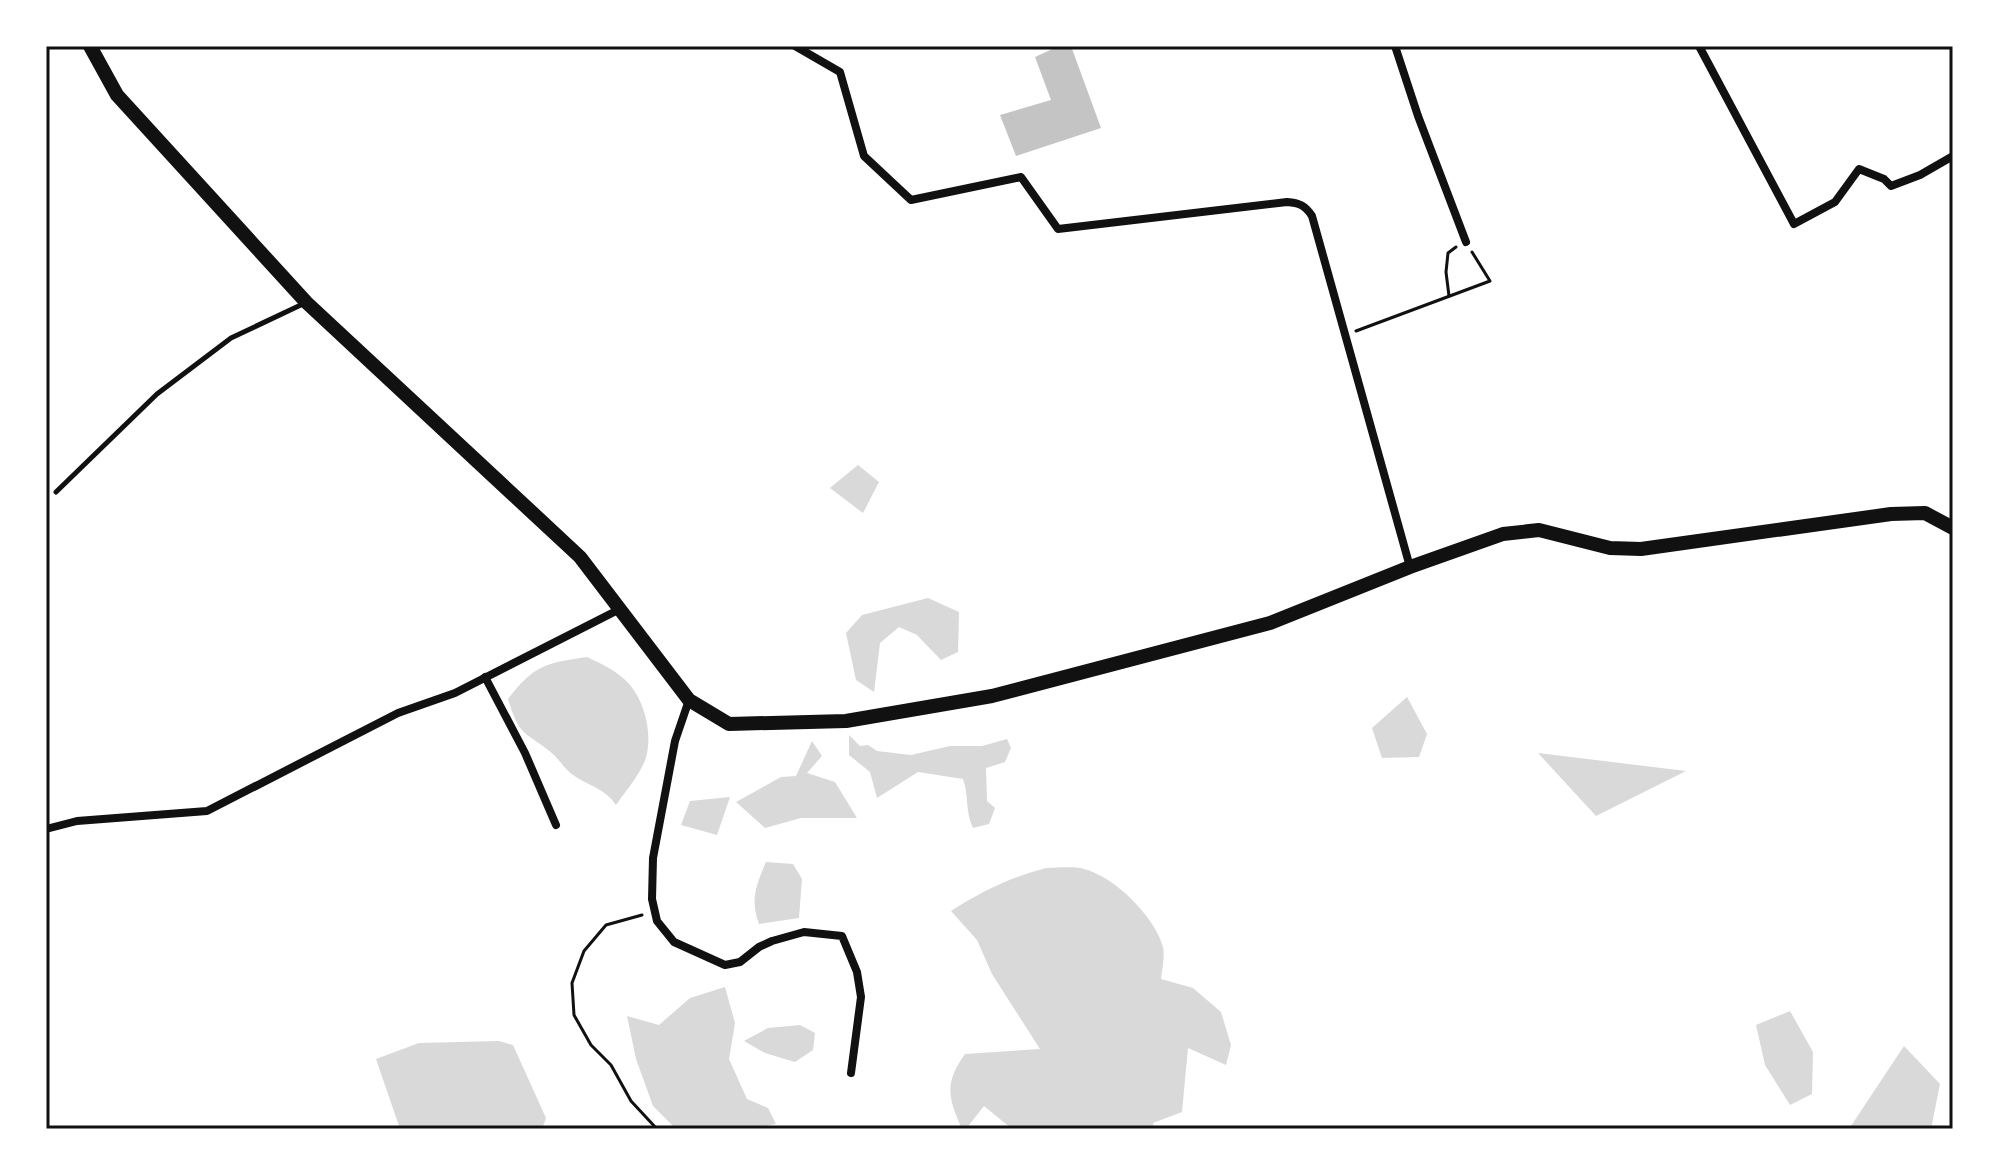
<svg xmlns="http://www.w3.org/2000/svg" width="1999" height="1175" font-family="Poppins,sans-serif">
<rect width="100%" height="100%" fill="#fff"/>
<!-- water -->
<g fill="#d9d9d9">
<polygon points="858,465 879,482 863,513 830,488"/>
<polygon points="928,598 959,612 958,652 941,660 917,635 899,627 880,643 874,692 856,680 846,633 862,615"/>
<path d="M587,657c15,7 32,15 43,28 16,19 24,54 14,78 -7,15 -19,29 -28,42 -11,-16 -24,-18 -40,-28 -9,-5 -15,-15 -22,-22 -27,-24 -34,-15 -46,-56 26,-34 38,-36 79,-42z"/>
<polygon points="1407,697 1427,734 1419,757 1382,758 1372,728"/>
<path d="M849,735l11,11 8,-1 9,6 34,4 39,-9h32l25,-7 4,9 -6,14 -19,6 1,33 8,7 -6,16 -16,4c-8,-17 -4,-32 -10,-49l-45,-7 -41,26 -7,-26 -21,-17z"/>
<polygon points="812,741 822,756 807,773 835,782 857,818 801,818 765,828 736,802 781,777 796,776"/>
<polygon points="1538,753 1686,771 1596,816"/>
<polygon points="730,797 717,835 681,825 690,801"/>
<path d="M766,862l27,2 9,15 -3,39 -40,6c-9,-24 -3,-39 7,-62z"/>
<path d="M1046,868c12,0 28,-2 38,1 31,8 71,48 79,78 2,9 -1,23 -2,32l32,9 28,24 10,33 -5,20 -38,-17 -6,64 -29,11 1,6h-142l-28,-23 -18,23h-4c-14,-31 -18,-46 3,-75l75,-5 -48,-75 -15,-34 -26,-29c32,-20 58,-33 95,-43z"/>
<polygon points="725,987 735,1023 729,1059 747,1099 768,1108 776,1124 751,1129 676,1129 653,1106 636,1059 627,1016 659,1025 690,998"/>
<polygon points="1790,1011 1813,1052 1812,1094 1790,1105 1765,1065 1756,1025"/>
<polygon points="800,1025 815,1033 813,1050 795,1062 765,1053 744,1041 768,1028"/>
<polygon points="499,1041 513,1045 546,1118 542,1129 400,1129 376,1059 419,1043"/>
<polygon points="1904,1046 1940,1084 1931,1129 1849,1129"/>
</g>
<!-- building -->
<polygon fill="#c4c4c4" points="1059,46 1071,46 1101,128 1016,156 1000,115 1051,100 1035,57"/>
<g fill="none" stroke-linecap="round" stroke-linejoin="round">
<!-- path -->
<g stroke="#111" stroke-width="3">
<polyline points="1449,296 1446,272 1448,253 1456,247"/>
<polyline points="1356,331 1490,281 1472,252"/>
<polyline points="642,915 606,925 584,951 572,983 574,1015 591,1045 611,1065 631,1101 657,1129"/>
</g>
<!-- service -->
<polyline stroke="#111" stroke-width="5" points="56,492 157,394 231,338 305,303"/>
<!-- minor -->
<g stroke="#111" stroke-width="8">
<path d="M795,46l45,26 24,84 47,44 110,-23 37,52 229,-27c12,1 18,3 25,14l98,351"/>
<polyline points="1395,46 1418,116 1466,242"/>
<polyline points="1699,46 1794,224 1835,202 1859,169 1884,179 1891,186 1920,175 1953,156"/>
<polyline points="485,677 525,753 556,825"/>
<polyline points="689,700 675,741 653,858 652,899 657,921 674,942 725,965 740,962 759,947 772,941 804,932 842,936 857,972 861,997 851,1073"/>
<polyline points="46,829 77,821 207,811 398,713 455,693 620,609"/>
</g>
<!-- tertiary -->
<polyline stroke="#111" stroke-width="14" points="90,46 117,95 306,302 580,557 689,700 729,724 846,721 992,696 1270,623 1410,567 1503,534 1539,530 1610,548 1641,549 1891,514 1925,513 1953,528"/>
</g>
<!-- border -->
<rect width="1999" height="1175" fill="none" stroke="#ffffff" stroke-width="96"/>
<rect x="48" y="48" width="1903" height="1079" fill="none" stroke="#111" stroke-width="3"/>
</svg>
